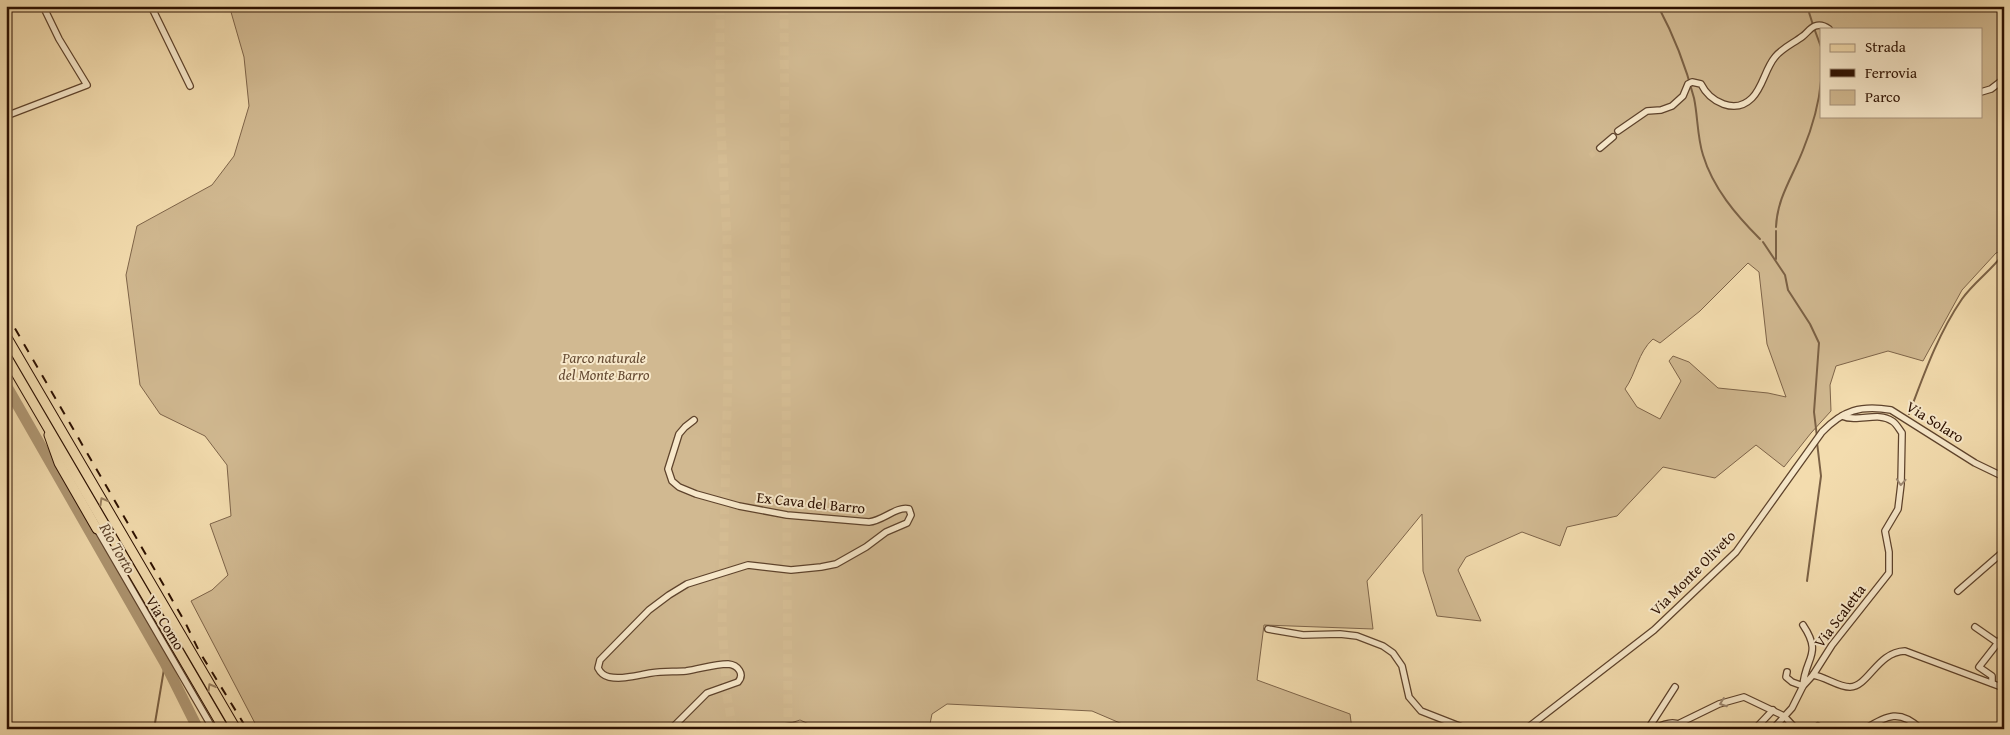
<svg xmlns="http://www.w3.org/2000/svg" width="2010" height="735" font-family="'Gentium Book Plus',serif">
<rect width="100%" height="100%" fill="#f3dcae"/>
<filter id="stains"><feTurbulence type="fractalNoise" baseFrequency=".004" numOctaves="4"/><feColorMatrix values="0 0 0 0 .2 0 0 0 0 .09 0 0 0 0 .02 0 0 0 .5 -.17"/></filter>
<radialGradient id="worn" r=".72"><stop offset=".6" stop-color="#630" stop-opacity="0"/><stop offset="1" stop-color="#630" stop-opacity=".3"/></radialGradient>
<!-- green -->
<path fill="#d1b991" stroke="#7e6449" fill-rule="evenodd" d="M227,6h1777v244l-8,3 -34,37 -39,71 -35,-10 -52,15 -6,19 1,26 -20,22 -27,34 -28,-22 -41,33 -52,-11 -46,49 -50,11 -7,19 -38,-14 -56,25 -8,13 23,51 -44,-5 -14,-45 -1,-57 -55,67 6,48 -109,-4 -7,55 93,34 2,15h-218l-42,-18 -145,-7 -15,10 -3,15h-109l-20,-9 -28,9h-514l-67,-128 21,-11 16,-15 -18,-51 21,-8 -4,-51 -22,-29 -45,-22 -20,-29 -14,-110 11,-49 75,-41 22,-29 15,-50 -5,-49 -13,-45zM1821,29h160v87h-160zM1748,263l11,9 8,72 19,53 -18,-4 -50,-5 -29,-26 -16,-6 -4,5 12,20 -21,38 -23,-12 -12,-18c11,-15 13,-37 28,-50l7,4 40,-32z"/>
<g fill="none" stroke-linecap="round" stroke-linejoin="round">
<!-- stream -->
<g stroke="#7b6145" stroke-width="2">
<path d="M1658,6c15,28 28,61 36,92 4,19 3,38 9,57 10,33 33,60 57,84"/>
<polyline points="1807,6 1813,25"/>
<polyline points="1814,28 1821,47"/>
<path d="M1776,227c1,-29 17,-51 27,-77 9,-22 16,-46 18,-69"/>
<polyline points="1776,231 1776,259"/>
<polyline points="1763,242 1785,275 1788,290 1810,324 1819,343 1814,412 1817,437"/>
<path d="M1909,414c15,-40 29,-80 53,-115 12,-17 30,-29 42,-46"/>
<polyline points="1807,581 1821,476 1817,442"/>
<polyline points="154,729 165,663"/>
</g>
<!-- river -->
<polyline stroke="#af9773" stroke-width="11" points="6,385 165,663 198,729"/>
<!-- minor-tunnel -->
<polyline stroke="#d5bd94" stroke-width="5.5" stroke-dasharray="5.5 3" stroke-linecap="butt" points="1590,156 1600,148"/>
<!-- trunk-tunnel -->
<g stroke="#d5bd94" stroke-width="9" stroke-dasharray="9 4.5" stroke-linecap="butt">
<polyline points="720,6 720,113 727,236 728,372 722,623 727,696 733,729"/>
<polyline points="784,6 788,729"/>
</g>
<defs>
<g id="minor">
<polyline points="151,6 190,86"/>
<polyline points="1981,92 1991,89 2004,79"/>
<polyline points="6,116 87,85 59,39 44,8 45,6"/>
<path d="M1618,131l29,-20 14,-1 11,-4 11,-10 5,-12 4,-2 9,2c9,18 34,31 51,14 11,-11 13,-29 23,-41 7,-9 19,-14 28,-21 4,-3 7,-8 12,-10 6,-2 10,0 14,3"/>
<polyline points="1600,148 1613,137"/>
<polyline points="97,529 213,729"/>
<polyline points="1958,591 2004,551"/>
<polyline points="1975,627 1998,643"/>
<polyline points="1268,629 1303,635 1340,634 1357,636 1383,646 1393,653 1402,666 1409,697 1421,711 1467,729"/>
<path d="M1787,672l-1,5 6,5 11,4c2,-29 20,-31 0,-61"/>
<path d="M1813,675c13,2 25,12 37,12 19,-1 27,-35 55,-36l99,37"/>
<polyline points="1992,683 1992,676 1979,667 2004,635"/>
<polyline points="1680,723 1719,704 1744,697 1784,716 1796,729"/>
<path d="M671,729l36,-36 31,-11c7,-8 0,-17 -10,-18 -14,0 -28,5 -42,7 -11,1 -23,0 -35,2 -13,2 -28,7 -42,4 -5,-1 -8,-3 -11,-9l2,-8 49,-50 20,-15 18,-11 61,-19 43,5 30,-3 15,-3 30,-17 20,-15 21,-9 4,-8 -2,-6c-13,-3 -26,12 -40,13l-82,-7 -48,-9 -43,-12 -17,-7 -7,-6 -4,-12 11,-35 6,-7 9,-7"/>
<polyline points="774,729 791,726 815,729"/>
<path d="M1526,729l128,-99 82,-78 86,-120c21,-22 39,-27 69,-22l84,53 29,14"/>
<polyline points="1648,729 1675,687"/>
<path d="M1654,729c15,-8 22,-8 37,0"/>
<polyline points="1755,729 1773,710"/>
<path d="M1773,729l19,-21 11,-22 10,-11 19,-30 57,-72v-21l-4,-21 13,-22 3,-25 1,-51c-3,-4 -6,-10 -10,-12 -14,-10 -34,2 -50,-5"/>
<polyline points="1816,729 1818,726"/>
<path d="M1865,729c22,-14 35,-20 56,0"/>
</g>
<g id="primary">
<polyline points="6,336 236,729"/>
<polyline points="6,356 224,729"/>
<polyline points="49,435 59,463 97,529"/>
</g>
</defs>
<!-- minor casing -->
<use href="#minor" stroke="#5e432c" stroke-width="8"/>
<!-- primary casing -->
<use href="#primary" stroke="#2c1001" stroke-width="11"/>
<!-- minor -->
<use href="#minor" stroke="#f7e8ca" stroke-width="5.5"/>
<!-- primary -->
<use href="#primary" stroke="#f3dcae" stroke-width="9"/>
<!-- rail -->
<polyline stroke="#2c1001" stroke-width="2" stroke-dasharray="9 9" stroke-linecap="butt" points="6,313 185,622 199,651 247,729"/>
</g>
<!-- one-way arrows -->
<defs><path id="oneway-chevron" d="M-2-3.5L2.5 0L-2 3.5" fill="none" stroke-width="1.6" stroke-linecap="round" stroke-linejoin="round" transform="scale(1.25)"/></defs>
<g stroke="#9c8770">
<use href="#oneway-chevron" transform="translate(1901 482) rotate(94)"/>
<use href="#oneway-chevron" transform="translate(1723 703) rotate(160)"/>
</g>
<g stroke="#998060">
<use href="#oneway-chevron" transform="translate(103 501) rotate(-120)"/>
<use href="#oneway-chevron" transform="translate(211 687) rotate(-120)"/>
</g>
<g text-anchor="middle" stroke-width="4" stroke-linejoin="round" paint-order="stroke">
<!-- park labels -->
<g font-size="15" font-style="italic" fill="#664b33" stroke="#f7e8ca">
<text x="604" y="363">Parco naturale<tspan x="604" dy="17">del Monte Barro</tspan></text>
</g>
<!-- street labels -->
<g font-size="15" fill="#2c1001" stroke="#f7e8ca">
<text transform="translate(1935 422) rotate(32)" y="5">Via Solaro</text>
<text transform="translate(811 503) rotate(6)" y="5">Ex Cava del Barro</text>
<text transform="translate(1693 573) rotate(-45)" y="5">Via Monte Oliveto</text>
<text transform="translate(1840 616) rotate(-53)" y="5">Via Scaletta</text>
<text transform="translate(165 623) rotate(59)" y="5">Via Como</text>
</g>
<!-- water labels -->
<g font-size="16" font-style="italic" fill="#60462f" stroke="#f7e8ca">
<text transform="translate(118 548) rotate(60)" y="6">Rio Torto</text>
</g>
</g>
<!-- margin -->
<rect width="2010" height="735" fill="none" stroke="#f3dcae" stroke-width="25"/>
<rect x="8" y="8" width="1995" height="720" fill="none" stroke="#2c1001" stroke-width="2.5"/>
<rect x="12" y="12" width="1985" height="710" fill="none" stroke="#2c1001"/>
<!-- legend -->
<rect x="1820" y="28" width="162" height="90" fill="#f7e8ca" stroke="#a6927a"/>
<rect x="1830" y="44" width="25" height="8" fill="#f3dcae" stroke="#a6927a"/>
<text x="1865" y="52" font-size="15" fill="#2c1001">Strada</text>
<rect x="1830" y="69" width="25" height="8" fill="#2c1001" stroke="#a6927a"/>
<text x="1865" y="78" font-size="15" fill="#2c1001">Ferrovia</text>
<rect x="1830" y="90" width="25" height="15" fill="#d1b991" stroke="#a6927a"/>
<text x="1865" y="102" font-size="15" fill="#2c1001">Parco</text>
<rect width="100%" height="100%" filter="url(#stains)"/>
<rect width="100%" height="100%" fill="url(#worn)"/>
</svg>
